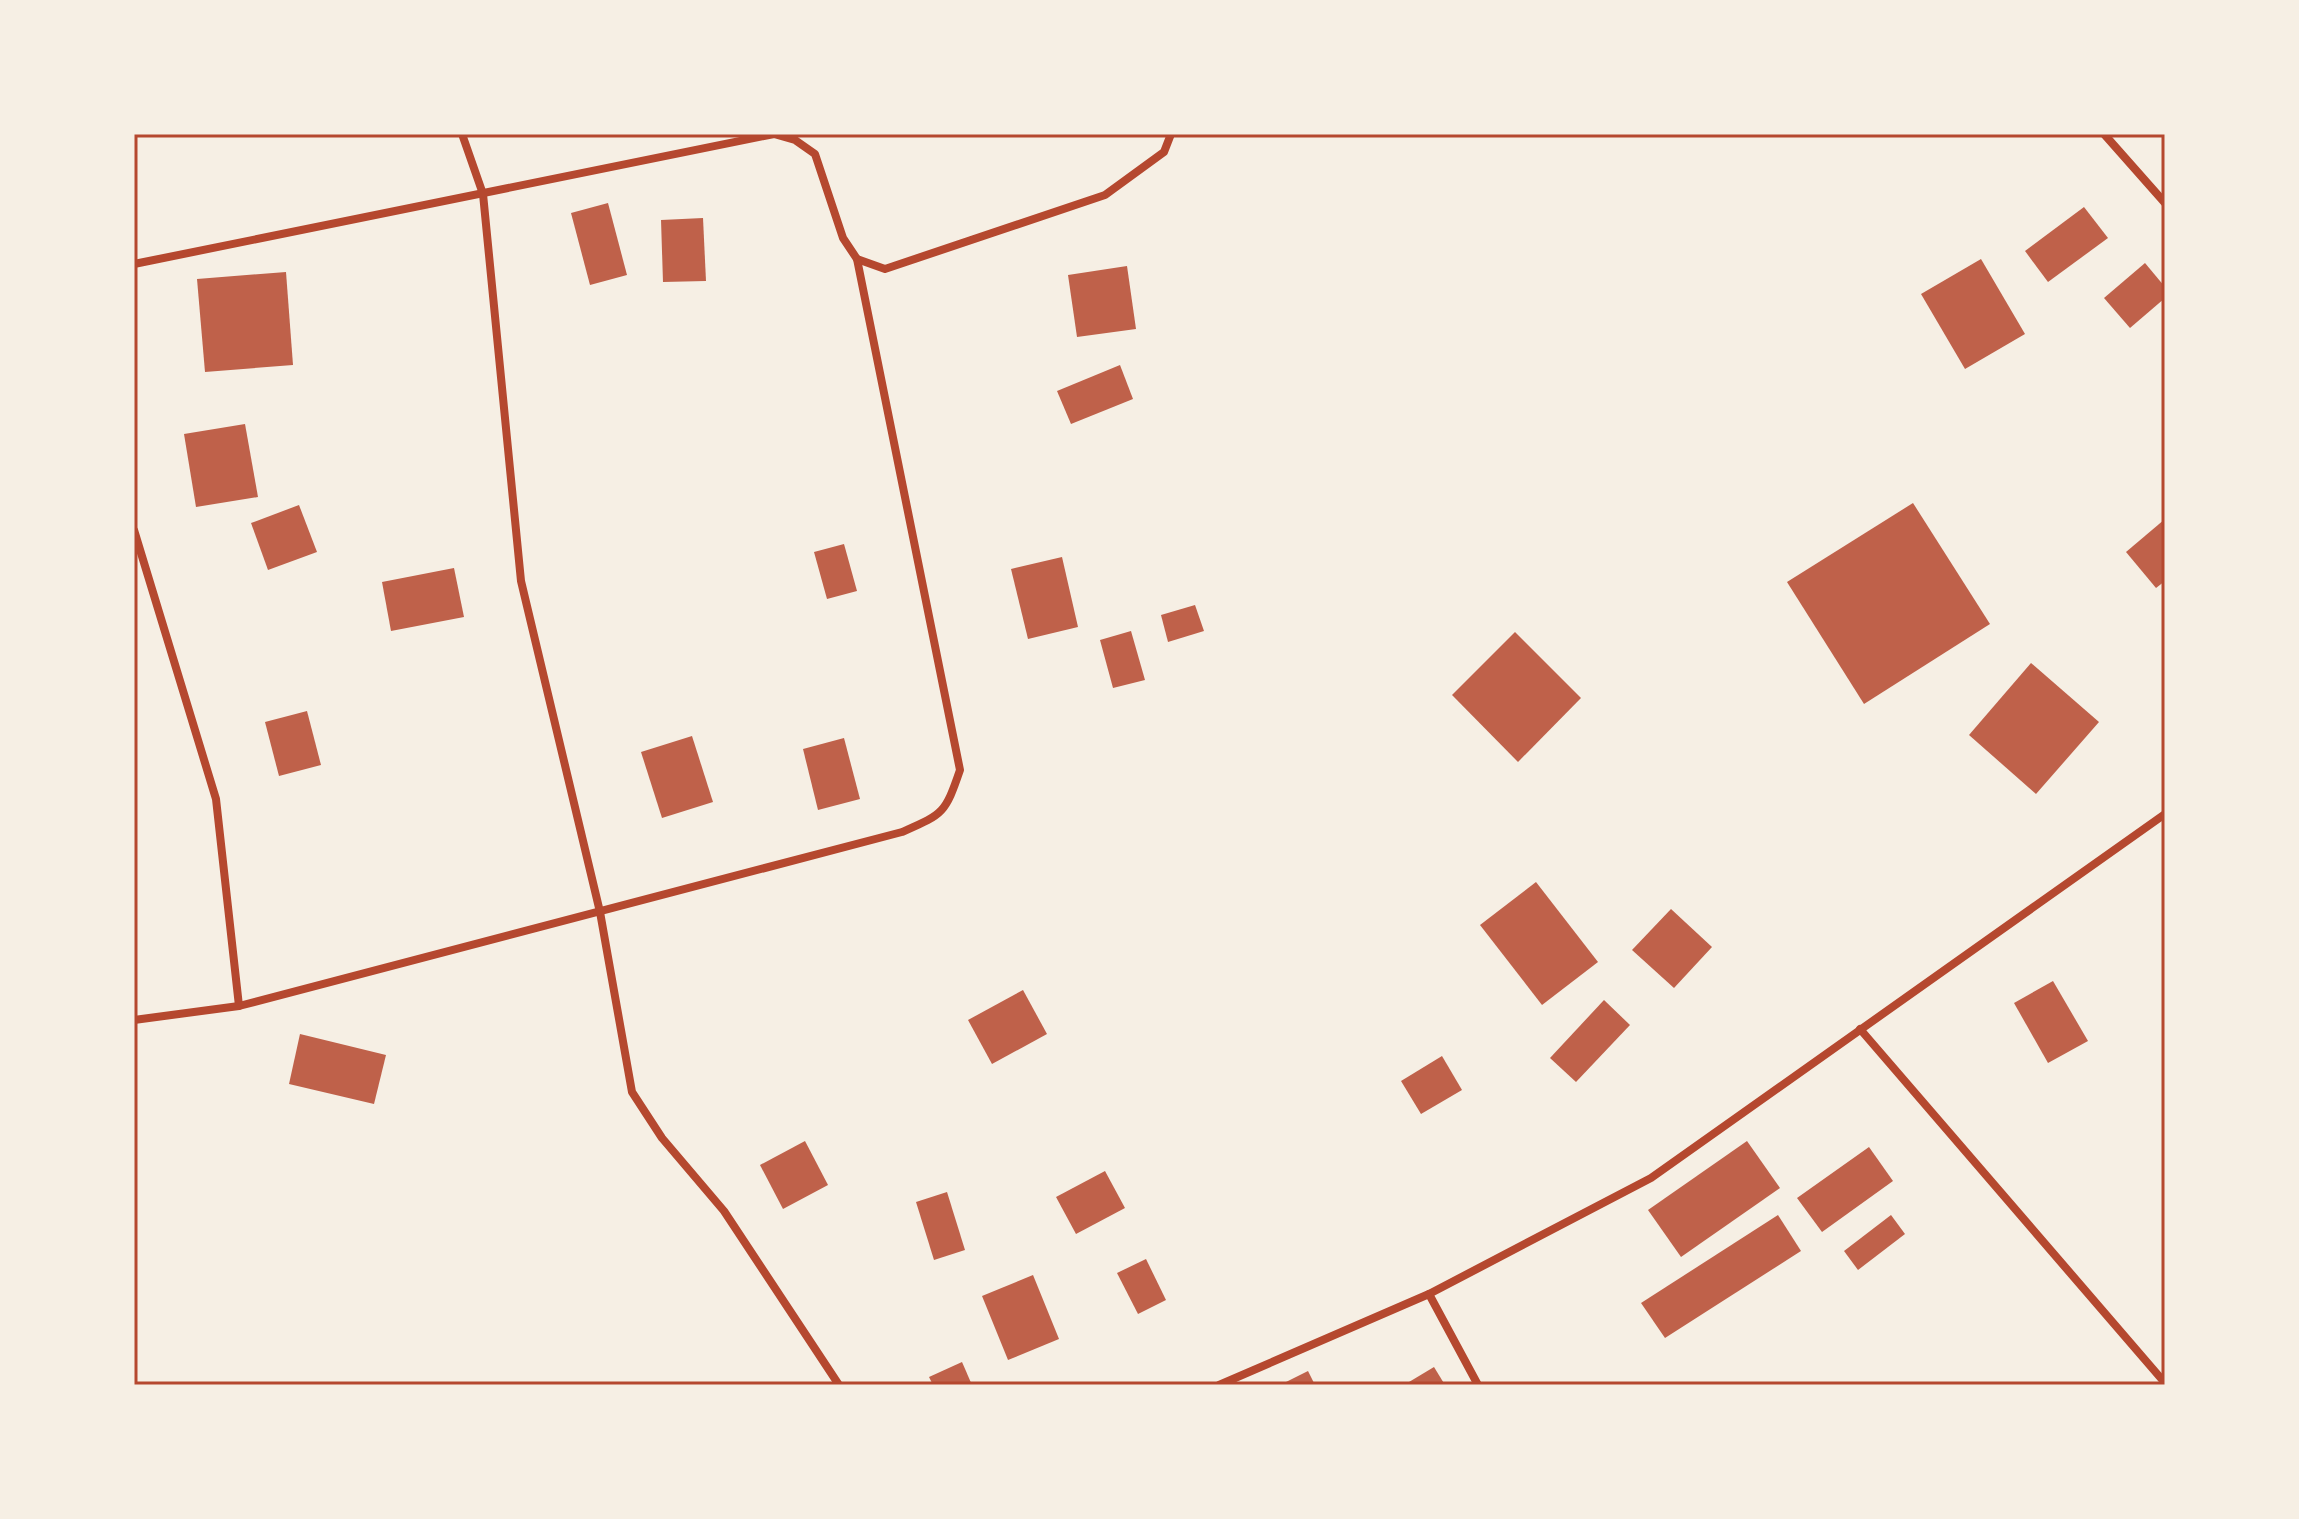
<svg xmlns="http://www.w3.org/2000/svg" width="2299" height="1519" font-family="'Work Sans',sans-serif">
<rect width="100%" height="100%" fill="#f6efe4"/>
<!-- building -->
<g fill="#bf614a">
<polygon points="608,203 627,275 590,285 571,213"/>
<polygon points="2084,207 2108,238 2048,282 2025,251"/>
<polygon points="703,218 706,281 663,282 661,220"/>
<polygon points="1981,259 2025,334 1965,369 1921,294"/>
<polygon points="2145,263 2165,287 2165,298 2130,328 2104,298"/>
<polygon points="1127,266 1136,329 1077,337 1068,275"/>
<polygon points="286,272 293,365 205,372 197,279"/>
<polygon points="1120,365 1133,399 1071,424 1057,391"/>
<polygon points="245,424 258,497 196,507 184,434"/>
<polygon points="1913,503 1990,624 1864,704 1787,582"/>
<polygon points="299,505 317,552 268,570 251,523"/>
<polygon points="2165,519 2165,581 2156,588 2126,552"/>
<polygon points="844,544 857,591 827,599 814,552"/>
<polygon points="1062,557 1078,627 1028,639 1011,569"/>
<polygon points="454,568 464,617 391,631 382,582"/>
<polygon points="1195,605 1204,631 1168,642 1161,615"/>
<polygon points="1131,631 1145,680 1113,688 1100,640"/>
<polygon points="1515,632 1581,698 1518,762 1452,695"/>
<polygon points="2031,663 2099,722 2036,794 1969,735"/>
<polygon points="307,711 321,765 279,776 265,722"/>
<polygon points="692,736 713,802 662,818 641,752"/>
<polygon points="844,738 860,799 818,810 803,749"/>
<polygon points="1536,882 1598,962 1542,1005 1480,925"/>
<polygon points="1671,909 1712,947 1674,988 1632,950"/>
<polygon points="2053,981 2088,1041 2048,1063 2014,1003"/>
<polygon points="1023,990 1047,1034 992,1064 968,1020"/>
<polygon points="1604,1000 1630,1025 1576,1082 1550,1058"/>
<polygon points="300,1034 386,1055 374,1104 289,1084"/>
<polygon points="1442,1056 1462,1090 1421,1114 1401,1081"/>
<polygon points="805,1141 828,1185 783,1209 760,1165"/>
<polygon points="1747,1141 1780,1188 1681,1257 1648,1210"/>
<polygon points="1869,1147 1893,1181 1822,1232 1797,1198"/>
<polygon points="1105,1171 1125,1208 1076,1234 1056,1197"/>
<polygon points="947,1192 965,1250 934,1260 916,1202"/>
<polygon points="1778,1215 1801,1251 1665,1338 1641,1303"/>
<polygon points="1891,1215 1905,1234 1858,1270 1844,1251"/>
<polygon points="1146,1259 1166,1300 1138,1314 1117,1273"/>
<polygon points="1033,1275 1059,1339 1008,1360 982,1296"/>
<polygon points="962,1362 972,1385 933,1385 929,1377"/>
<polygon points="1434,1367 1445,1385 1404,1385"/>
<polygon points="1308,1371 1315,1385 1280,1385"/>
</g>
<g fill="none" stroke-linecap="round" stroke-linejoin="round">
<!-- minor -->
<g stroke="#b5482f" stroke-width="8">
<polyline points="462,134 483,194 521,581 600,912 632,1092 662,1138 724,1211 839,1385"/>
<polyline points="2104,134 2165,203"/>
<polyline points="134,264 774,134 795,140 815,154 843,238 857,259 885,269 1105,195 1164,152 1171,134"/>
<polyline points="134,530 216,799 239,1006"/>
<path d="M134,1020l105,-14 663,-174c41,-18 43,-18 58,-62l-103,-511"/>
<polyline points="1860,1029 2165,1383"/>
<polyline points="1429,1294 1478,1385"/>
<polyline points="1219,1385 1429,1294 1651,1178 2165,814"/>
</g>
</g>
<!-- border -->
<rect width="2299" height="1519" fill="none" stroke="#f6efe4" stroke-width="272"/>
<rect x="136" y="136" width="2027" height="1247" fill="none" stroke="#b5482f" stroke-width="3"/>
</svg>
